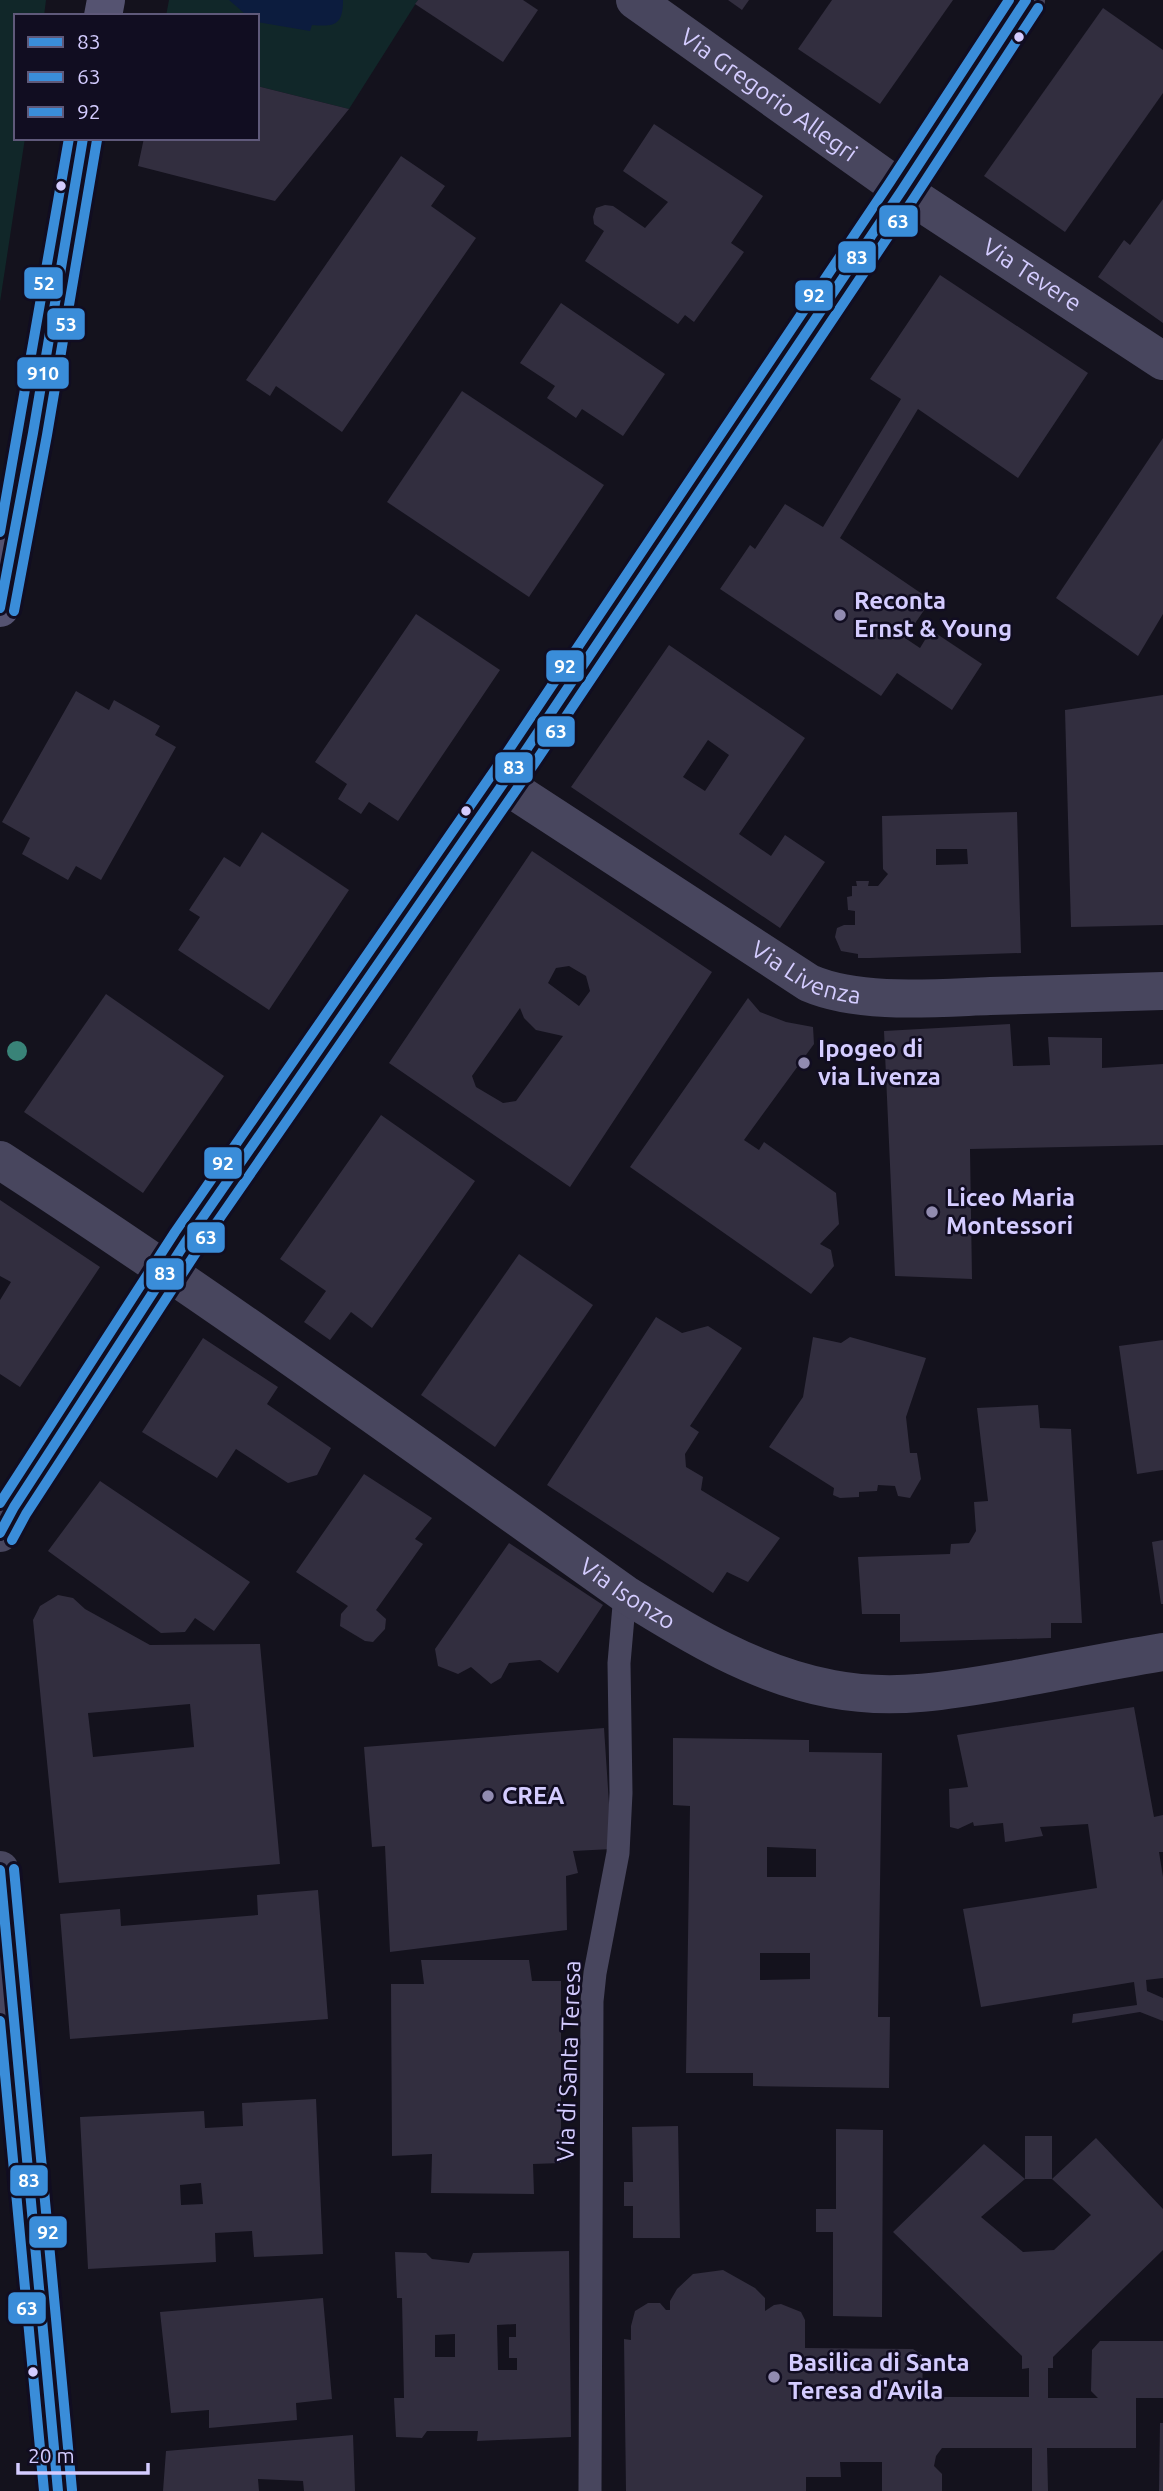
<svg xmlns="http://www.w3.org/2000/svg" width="1163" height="2491" font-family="Ubuntu,sans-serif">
<rect width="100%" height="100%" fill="#14121d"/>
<!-- green -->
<g fill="#112729">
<polygon points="0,0 46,0 44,16 16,16 16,138 25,138 0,302"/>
<polygon points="169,0 418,0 349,109 257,86 257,16 166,16"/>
</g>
<!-- water -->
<path fill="#0c1c3e" d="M229,0h114c0,25 -8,27 -31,25l-2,6 -53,-9v-6l-13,-3z"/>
<!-- building -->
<g fill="#322e3f" fill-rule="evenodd">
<polygon points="418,0 523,0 538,10 503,62 415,4"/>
<polygon points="728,0 749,0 742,10"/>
<polygon points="832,0 953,0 880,104 798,49"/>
<polygon points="1103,8 1163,50 1163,93 1065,232 984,176"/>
<polygon points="257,86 349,109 275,201 138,166 144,138 257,138"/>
<polygon points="654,124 763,196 731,243 744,252 694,322 685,315 678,324 585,261 604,231 594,224 593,217 596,208 605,205 613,206 645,228 668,202 623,171"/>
<polygon points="401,156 445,186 431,206 476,238 342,432 276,386 270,396 246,380"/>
<polygon points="1163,199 1163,323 1098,277 1124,240 1130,245"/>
<polygon points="940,275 1088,373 1018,478 918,409 840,538 931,600 905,638 920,648 931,630 982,664 952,710 897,673 881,696 720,589 750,545 755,549 785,504 823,527 901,399 870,379"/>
<polygon points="561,303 665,374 623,436 582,409 576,418 547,398 555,386 520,363"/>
<polygon points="462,391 604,485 529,597 387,502"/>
<polygon points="1163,438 1163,614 1138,656 1056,598"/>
<polygon points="416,614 500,670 398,821 369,802 361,814 338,799 347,784 315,762"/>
<path d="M669,645l136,93 -66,96 32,22 14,-21 40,27 -45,66 -209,-141zM708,740l21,15 -24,36 -22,-14z"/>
<polygon points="76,691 109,710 114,700 160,726 155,735 176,747 101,880 76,866 68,880 22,854 30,838 2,822"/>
<polygon points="1163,695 1163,925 1071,927 1065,710"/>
<path d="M1017,812l4,141 -151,5h-12v-4l-17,-3 -6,-14 2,-9 7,-3h11v-14l-7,-1 -1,-13 5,-1v-10h5l-1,-5h13l-1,5h10l10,-12 -5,-5 -1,-53zM936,849h31l1,15 -32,1z"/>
<polygon points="262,832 349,890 269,1010 178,950 200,917 189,910 224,857 240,867"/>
<path d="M532,851l180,121 -142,215 -181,-124zM569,966l17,10 4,15 -11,15 -31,-23 8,-15zM520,1008l4,10 12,12 27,6 -47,65 -13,2 -27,-16 -4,-11z"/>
<polygon points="106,994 224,1076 143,1193 24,1112"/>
<polygon points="748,998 760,1012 786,1022 813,1027 814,1044 744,1140 759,1150 764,1142 836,1193 839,1224 820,1244 831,1250 834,1266 811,1294 630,1167"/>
<polygon points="1010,1024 1013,1066 1050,1065 1048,1037 1102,1038 1102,1068 1163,1064 1163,1145 970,1149 972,1279 895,1276 884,1031"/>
<polygon points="381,1115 475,1181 372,1328 351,1312 330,1340 304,1322 326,1291 280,1259"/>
<polygon points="0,1200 100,1267 20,1387 0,1374 0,1300 11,1282 0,1276"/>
<polygon points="519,1254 593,1305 495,1447 421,1395"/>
<polygon points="656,1317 682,1333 708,1326 742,1348 690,1426 699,1432 685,1454 686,1467 703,1477 701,1490 780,1538 748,1582 727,1572 713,1593 547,1485"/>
<polygon points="813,1337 841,1343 850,1337 926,1358 906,1417 910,1453 917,1453 921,1479 910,1498 898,1496 895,1486 878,1485 877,1491 859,1492 859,1497 840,1498 833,1495 834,1488 769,1447 803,1397"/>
<polygon points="203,1338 278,1387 267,1404 331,1448 317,1475 288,1483 236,1449 217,1478 142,1432"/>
<polygon points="1163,1340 1163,1470 1137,1474 1119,1346"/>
<polygon points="1038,1405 1040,1428 1071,1429 1082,1623 1051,1623 1051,1638 900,1642 900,1614 862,1614 858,1557 950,1554 951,1544 969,1543 976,1531 974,1502 988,1501 977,1408"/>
<polygon points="364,1474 432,1518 415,1539 423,1544 376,1610 386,1619 385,1629 373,1642 365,1641 340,1626 341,1614 348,1606 296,1572"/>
<polygon points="100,1481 250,1582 214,1631 195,1618 185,1632 161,1633 48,1551"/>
<polygon points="1163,1540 1163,1604 1161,1604 1152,1542"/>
<polygon points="509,1543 603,1605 558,1673 540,1660 509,1663 501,1678 491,1684 471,1667 458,1674 438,1666 435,1649"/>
<path d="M58,1595l15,3 12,11 65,36 110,-1 20,220 -221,19 -26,-263 7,-14zM190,1704l4,43 -101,10 -5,-44z"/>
<polygon points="1134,1707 1154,1817 1163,1815 1163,1852 1159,1852 1163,1877 1163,1978 1146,1980 1147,1991 1163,1998 1163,2021 1140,2012 1072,2023 1073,2014 1137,2005 1134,1982 981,2007 963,1909 1097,1888 1088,1824 1040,1827 1043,1836 1005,1842 1003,1823 974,1826 973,1822 958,1829 950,1827 949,1789 968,1787 957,1735"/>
<polygon points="604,1728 612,1849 573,1851 578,1873 566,1876 567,1930 390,1952 385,1846 372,1847 364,1747"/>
<path d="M673,1738l136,2v12l73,1 -4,264h12l-1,71 -136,-2v-13h-67l4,-267 -17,-1zM767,1847l49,2v28h-49zM760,1953h50v26l-50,1z"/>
<polygon points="318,1890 328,2019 70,2039 60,1914 120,1909 121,1926 258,1915 257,1895"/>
<polygon points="421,1960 529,1960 532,1981 561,1981 561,2163 533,2164 534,2194 431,2193 432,2154 392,2156 391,1984 424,1984"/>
<path d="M316,2099l7,155 -69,3 -2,-26 -37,2 1,29 -128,7 -8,-152 124,-6 1,17 38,-2 -1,-23zM201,2183l2,21 -22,1 -1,-20z"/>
<polygon points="678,2126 680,2238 633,2238 633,2206 624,2206 624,2182 633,2182 632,2127"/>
<polygon points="836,2129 883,2130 882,2317 833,2316 833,2232 816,2232 816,2209 836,2209"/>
<rect x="1025" y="2136" width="27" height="43"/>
<polygon points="1096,2138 1163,2209 1163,2250 1053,2357 1053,2368 1048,2368 1048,2398 1098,2398 1091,2391 1092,2350 1100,2341 1163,2341 1163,2398 1136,2398 1136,2448 1047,2448 1048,2491 1032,2491 1032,2448 942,2448 936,2456 934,2466 942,2474 942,2491 882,2491 882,2462 840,2462 841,2477 806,2477 806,2491 626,2491 624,2339 631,2340 631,2326 635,2311 648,2303 660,2303 666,2310 670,2310 670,2301 677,2289 693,2274 723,2270 755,2288 765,2298 765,2311 774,2305 781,2304 801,2312 805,2320 805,2348 913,2349 923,2356 922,2397 1029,2397 1029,2368 1022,2369 1022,2356 893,2232 984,2144 1025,2179 981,2217 1023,2252 1054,2250 1091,2215 1052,2179"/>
<path d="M569,2251l2,186 -94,4 1,-10h-51l-5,7 -26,-1 -2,-39h10l-2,-100h-5l-2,-46 31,1 6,6 37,4 4,-10zM516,2324v13h-7v21h8v12h-19l-1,-45zM455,2334v23h-20v-22z"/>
<polygon points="323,2298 332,2399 296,2403 297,2420 209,2428 209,2410 171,2413 160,2312"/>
<polygon points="1160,2423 1163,2423 1163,2491 1159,2491"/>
<polygon points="353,2435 355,2491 304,2491 303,2481 258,2479 259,2491 163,2491 166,2451"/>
</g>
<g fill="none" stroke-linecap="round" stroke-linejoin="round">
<!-- service -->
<polyline stroke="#48465e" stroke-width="23" points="590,2491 592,2001 595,1973 618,1853 621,1793 619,1663 625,1594"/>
<!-- minor -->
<g stroke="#48465e" stroke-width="38">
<path id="s1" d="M635,0l267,190 261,171"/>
<path id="s2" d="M502,783l307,200c51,22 126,15 181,13 58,-2 115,-3 173,-5"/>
<path id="s3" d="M0,1160c213,138 418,287 625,434 64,40 131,81 207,95 62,12 122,1 184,-10 49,-9 98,-19 147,-27"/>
</g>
<!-- tertiary -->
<g stroke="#48465e" stroke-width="38">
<polyline points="0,1533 14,1507 187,1240 520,759 902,190 1026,0"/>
<polyline points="0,1870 58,2491"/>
</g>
<!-- secondary -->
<g stroke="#555371" stroke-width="38">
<polyline points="103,16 106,0"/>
<polyline points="0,608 33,433 83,138"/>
</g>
<defs>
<g id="bus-1">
<polyline points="0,1533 14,1507 187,1240 520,759 902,190 1026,0"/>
<polyline points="0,1870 58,2491"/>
</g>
<g id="bus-2">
<polyline points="12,1540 26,1514 199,1248 532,767 914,198 1038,8"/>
<polyline points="0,2021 44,2491"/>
</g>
<g id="bus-3">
<polyline points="0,1503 175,1232 508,751 890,182 1009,0"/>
<polyline points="14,1869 72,2490"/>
</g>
<polyline id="bus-4" points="0,608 33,433 83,138"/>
<polyline id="bus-5" points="14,611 47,435 97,140"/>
<polyline id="bus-6" points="0,532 69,138"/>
</defs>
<!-- bus-1 casing -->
<use href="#bus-1" stroke="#110d21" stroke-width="16"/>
<!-- bus-2 casing -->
<use href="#bus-2" stroke="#110d21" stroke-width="16"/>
<!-- bus-3 casing -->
<use href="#bus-3" stroke="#110d21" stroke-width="16"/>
<!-- bus-4 casing -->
<use href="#bus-4" stroke="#110d21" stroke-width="16"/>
<!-- bus-5 casing -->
<use href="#bus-5" stroke="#110d21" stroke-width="16"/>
<!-- bus-6 casing -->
<use href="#bus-6" stroke="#110d21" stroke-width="16"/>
<!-- bus-1 -->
<use href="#bus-1" stroke="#3a8dd9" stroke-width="10"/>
<!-- bus-2 -->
<use href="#bus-2" stroke="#3a8dd9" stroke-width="10"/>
<!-- bus-3 -->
<use href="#bus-3" stroke="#3a8dd9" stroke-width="10"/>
<!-- bus-4 -->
<use href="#bus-4" stroke="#3a8dd9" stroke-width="10"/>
<!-- bus-5 -->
<use href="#bus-5" stroke="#3a8dd9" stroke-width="10"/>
<!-- bus-6 -->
<use href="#bus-6" stroke="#3a8dd9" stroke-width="10"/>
</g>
<!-- trees -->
<circle fill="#398378" cx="17" cy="1051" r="10"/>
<!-- markers -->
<g fill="#d4ccff" stroke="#110d21" stroke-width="2.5">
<circle cx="1019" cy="37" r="6"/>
<circle cx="61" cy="186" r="6"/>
<circle cx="466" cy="811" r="6"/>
<circle cx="33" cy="2372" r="6"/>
</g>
<g fill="#918bb0" stroke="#110d21" stroke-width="2.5">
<circle cx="840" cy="615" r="7"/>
<circle cx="804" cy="1063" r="7"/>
<circle cx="932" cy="1212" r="7"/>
<circle cx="488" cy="1796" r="7"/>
<circle cx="774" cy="2377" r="7"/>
</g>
<g text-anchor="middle" stroke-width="5" stroke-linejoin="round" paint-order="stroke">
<!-- street labels -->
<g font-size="24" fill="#d4ccff" stroke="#110d21">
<text dy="8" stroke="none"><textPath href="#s1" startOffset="164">Via Gregorio Allegri</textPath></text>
<text dy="8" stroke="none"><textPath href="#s1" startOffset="483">Via Tevere</textPath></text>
<text dy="8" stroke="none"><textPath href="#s2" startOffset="360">Via Livenza</textPath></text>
<text dy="8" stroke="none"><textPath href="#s3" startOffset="763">Via Isonzo</textPath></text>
<text transform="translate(569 2061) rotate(-88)" y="8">Via di Santa Teresa</text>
</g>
<!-- poi labels -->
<g font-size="24" font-weight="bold" fill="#d4ccff" stroke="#110d21" text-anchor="start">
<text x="854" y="609">Reconta<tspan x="854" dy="28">Ernst &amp; Young</tspan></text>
<text x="818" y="1057">Ipogeo di<tspan x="818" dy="28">via Livenza</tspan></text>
<text x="946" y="1206">Liceo Maria<tspan x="946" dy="28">Montessori</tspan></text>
<text x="502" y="1804">CREA</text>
<text x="788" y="2371">Basilica di Santa<tspan x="788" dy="28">Teresa d'Avila</tspan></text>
</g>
</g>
<g stroke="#110d21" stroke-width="2.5">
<rect x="878" y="204" width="41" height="34" rx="7" fill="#3a8dd9"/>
<rect x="837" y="240" width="40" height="34" rx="7" fill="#3a8dd9"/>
<rect x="23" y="266" width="41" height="34" rx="7" fill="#3a8dd9"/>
<rect x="794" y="279" width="40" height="33" rx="7" fill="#3a8dd9"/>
<rect x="46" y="307" width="40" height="34" rx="7" fill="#3a8dd9"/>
<rect x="16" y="356" width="54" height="34" rx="7" fill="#3a8dd9"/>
<rect x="545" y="649" width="40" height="34" rx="7" fill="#3a8dd9"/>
<rect x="536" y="715" width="40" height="33" rx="7" fill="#3a8dd9"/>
<rect x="494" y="751" width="40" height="33" rx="7" fill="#3a8dd9"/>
<rect x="203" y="1146" width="40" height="34" rx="7" fill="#3a8dd9"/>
<rect x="186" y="1221" width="40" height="33" rx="7" fill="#3a8dd9"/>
<rect x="145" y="1257" width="40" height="34" rx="7" fill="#3a8dd9"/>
<rect x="9" y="2164" width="40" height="33" rx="7" fill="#3a8dd9"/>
<rect x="28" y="2215" width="40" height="34" rx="7" fill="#3a8dd9"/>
<rect x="7" y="2291" width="40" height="34" rx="7" fill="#3a8dd9"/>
</g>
<g font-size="19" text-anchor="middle" font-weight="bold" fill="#fff">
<text x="898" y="228">63</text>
<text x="857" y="264">83</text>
<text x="44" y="290">52</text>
<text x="814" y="302">92</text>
<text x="66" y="331">53</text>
<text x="43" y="380">910</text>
<text x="565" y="673">92</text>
<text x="556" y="738">63</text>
<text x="514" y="774">83</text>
<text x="223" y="1170">92</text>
<text x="206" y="1244">63</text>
<text x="165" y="1280">83</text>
<text x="29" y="2187">83</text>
<text x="48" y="2239">92</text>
<text x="27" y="2315">63</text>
</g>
<!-- legend -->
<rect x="14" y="14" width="245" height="126" fill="#110d21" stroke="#5f597a" stroke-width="2"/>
<rect x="28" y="37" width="35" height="10" fill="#3a8dd9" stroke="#5f597a" stroke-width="2"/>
<text x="77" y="49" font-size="21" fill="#d4ccff">83</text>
<rect x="28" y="72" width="35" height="10" fill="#3a8dd9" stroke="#5f597a" stroke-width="2"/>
<text x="77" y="84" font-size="21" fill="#d4ccff">63</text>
<rect x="28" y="107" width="35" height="10" fill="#3a8dd9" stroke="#5f597a" stroke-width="2"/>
<text x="77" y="119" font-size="21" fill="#d4ccff">92</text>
<!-- scale -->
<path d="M18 2463v10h130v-10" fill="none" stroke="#d4ccff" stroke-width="3.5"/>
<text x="28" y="2463" font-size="21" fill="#d4ccff" stroke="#110d21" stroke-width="5" paint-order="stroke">20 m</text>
</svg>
